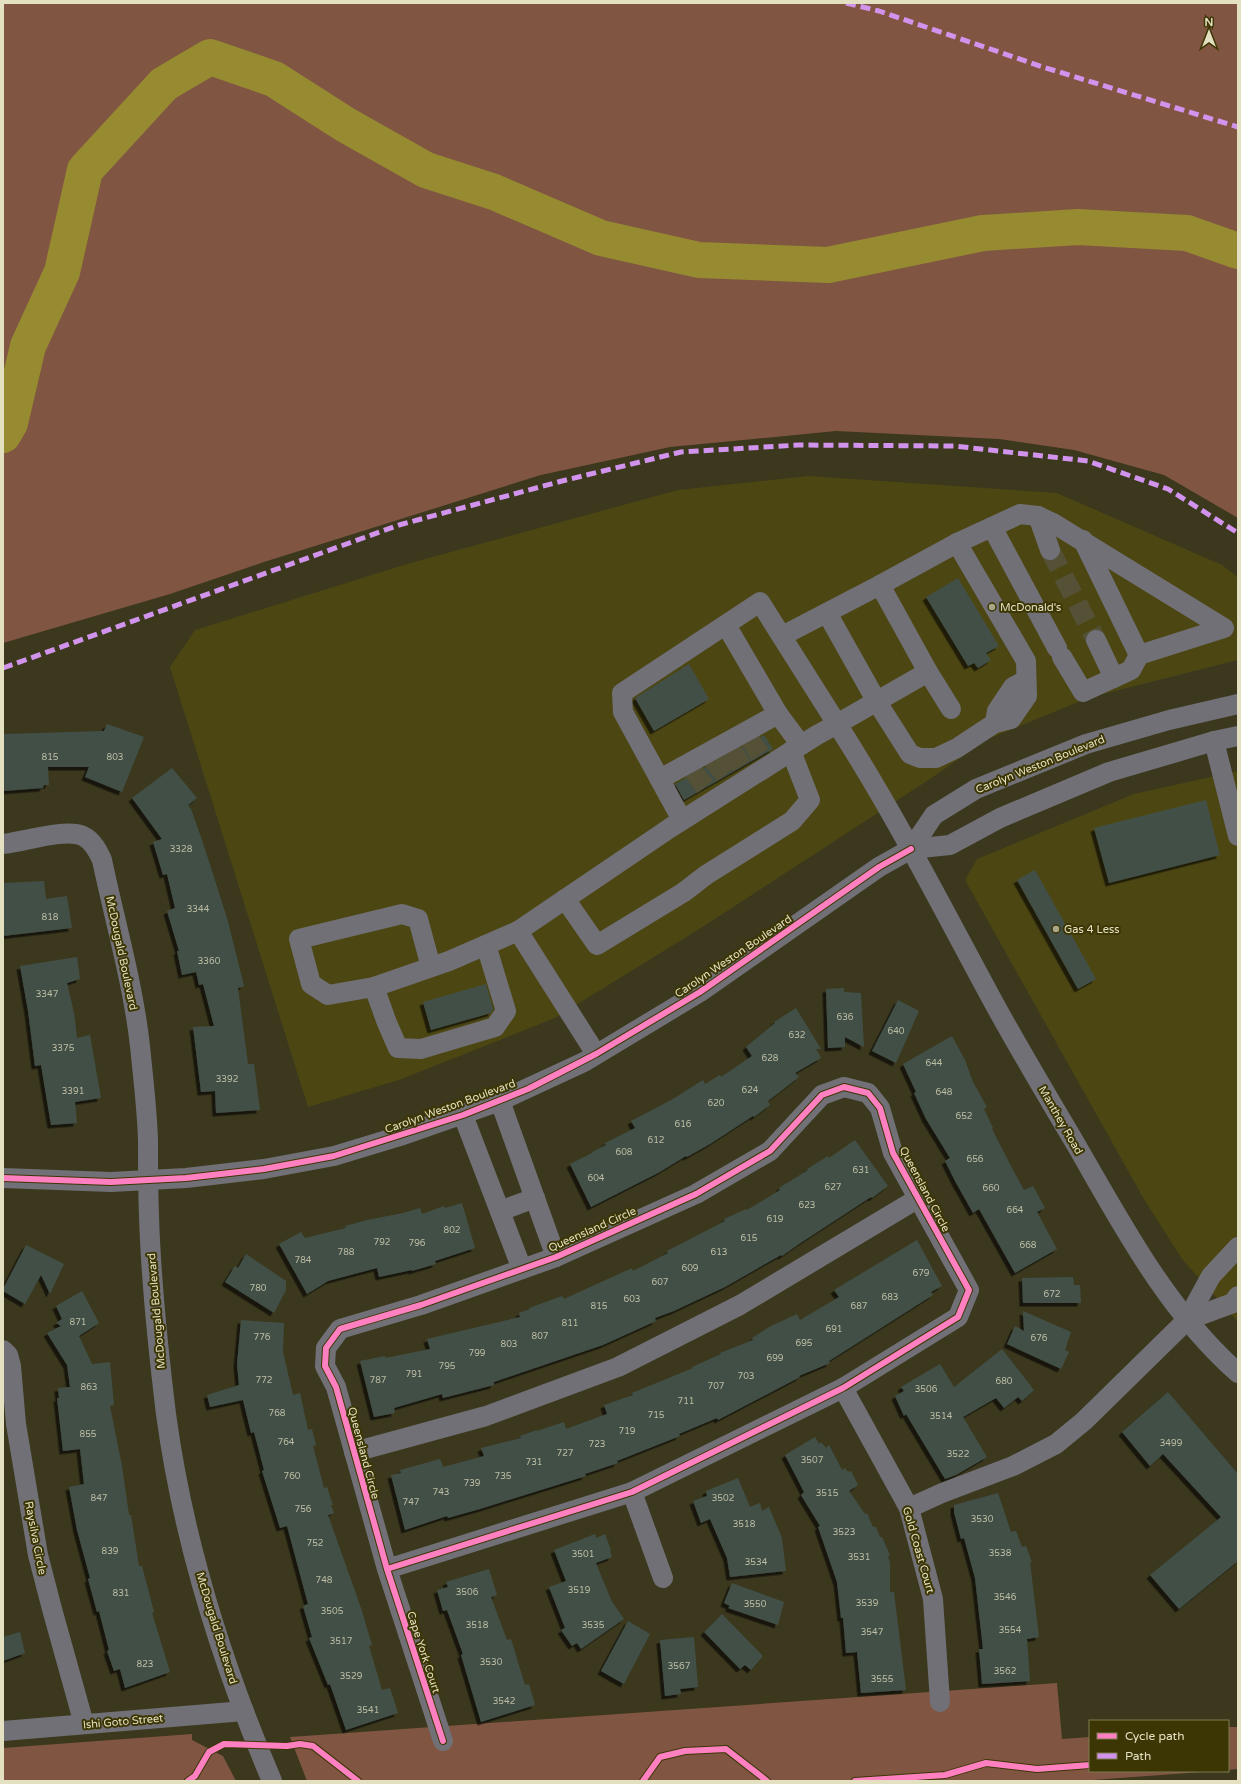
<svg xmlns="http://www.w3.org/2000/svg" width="1241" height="1784" font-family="'Varela Round',sans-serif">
<defs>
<filter id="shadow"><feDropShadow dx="-3.5" dy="3.5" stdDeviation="0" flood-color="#0009"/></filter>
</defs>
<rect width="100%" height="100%" fill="#3b381e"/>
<!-- built -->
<g fill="#4c4613">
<polygon points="808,476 1057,493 1222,565 1238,577 1238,660 1091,697 988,739 927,781 701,928 555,1018 399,1080 308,1107 170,667 195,630 407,564 678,490"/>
<polygon points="1238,771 1238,1322 1182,1259 1145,1201 965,880 977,859 1134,794"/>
</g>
<!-- green -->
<g fill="#805542">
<polygon points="3,3 1238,3 1238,518 1164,475 1074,450 999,439 836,431 670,447 541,475 264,562 170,594 3,643"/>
<polygon points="1057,1683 1062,1739 1090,1737 1090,1771 1216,1771 1079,1781 307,1781 290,1737"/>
<polygon points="1228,1727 1238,1727 1238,1769 1228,1770"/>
<polygon points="192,1734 192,1740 223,1756 236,1781 3,1781 3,1748"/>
</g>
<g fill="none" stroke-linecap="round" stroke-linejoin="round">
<!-- river -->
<polyline stroke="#978b31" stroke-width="36" points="3,435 10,423 28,346 62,272 85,170 164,84 210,57 274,79 346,125 426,170 494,192 601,238 699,260 828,265 983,233 1078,227 1187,233 1238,251"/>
</g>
<!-- building -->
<g fill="#425047" filter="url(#shadow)">
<polygon points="958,578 999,646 986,653 991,660 978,668 974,663 968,666 926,597"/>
<polygon points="689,664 709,699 654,731 635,698"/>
<polygon points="107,724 144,737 122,792 85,777 89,767 48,767 49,785 44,785 43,788 3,791 3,734 104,731"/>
<polygon points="764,735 773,749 684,800 675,784"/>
<polygon points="172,768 197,798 188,805 191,809 202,840 227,918 244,986 238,988 248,1064 254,1064 260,1110 216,1113 215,1091 201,1092 193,1027 214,1026 203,984 199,985 196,972 182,975 177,951 179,951 167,911 175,908 167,874 163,875 153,842 162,839 132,798"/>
<polygon points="1206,800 1220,855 1109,883 1094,828"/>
<polygon points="1035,870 1096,979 1078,989 1017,880"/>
<polygon points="44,881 46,899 67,896 72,928 3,936 3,883"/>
<polygon points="77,957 80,979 67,983 74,1013 77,1038 90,1035 101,1098 75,1102 77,1123 51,1125 41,1065 35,1066 28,1011 20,966"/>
<polygon points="486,984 493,1009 491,1013 431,1030 423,1002"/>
<polygon points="844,988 844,992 861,993 864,1047 845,1037 845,1047 828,1048 826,989"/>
<polygon points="898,1000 919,1011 896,1063 872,1051"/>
<polygon points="796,1008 821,1049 816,1049 821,1058 795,1073 799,1077 768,1101 770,1105 754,1117 753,1116 710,1144 687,1157 686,1156 658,1173 591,1207 570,1164 592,1153 592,1152 606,1145 605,1143 635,1128 631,1121 673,1099 703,1080 705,1084 720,1075 721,1077 752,1056 746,1047 775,1023 774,1022"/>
<polygon points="952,1036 965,1060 973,1082 987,1107 984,1109 993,1128 992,1129 1012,1168 1024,1190 1033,1186 1045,1208 1037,1212 1057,1249 1015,1273 979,1209 973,1213 955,1181 945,1161 950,1158 926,1119 914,1093 916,1092 903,1064"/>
<polygon points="855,1140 888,1186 872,1198 871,1197 799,1244 782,1256 781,1255 725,1287 674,1311 655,1318 656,1321 603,1345 494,1382 494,1385 443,1398 442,1394 394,1408 395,1413 374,1417 360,1361 385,1356 385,1358 430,1349 427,1339 520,1317 519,1313 530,1309 529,1308 562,1296 564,1299 632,1268 633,1271 668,1253 667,1251 725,1221 724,1219 746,1209 747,1210 780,1190 779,1188 808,1170 807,1169 828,1156 829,1158"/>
<polygon points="462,1203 475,1248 435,1261 436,1264 412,1271 412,1270 379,1277 377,1268 328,1281 307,1294 279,1244 301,1232 305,1238 346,1228 345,1226 367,1220 403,1213 420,1208 422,1214 444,1206 445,1208"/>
<polygon points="917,1240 942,1286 931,1292 933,1295 829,1361 830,1363 799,1376 800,1377 718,1420 717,1418 679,1434 680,1436 617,1461 618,1463 585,1474 586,1476 480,1509 448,1518 447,1516 405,1530 391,1475 401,1473 400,1470 440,1459 443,1467 484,1456 481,1448 521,1438 520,1436 537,1430 537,1431 564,1422 566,1429 607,1414 604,1405 633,1395 632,1393 693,1368 692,1367 721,1354 720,1353 753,1340 752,1338 771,1326 797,1314 800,1320 839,1297 834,1290"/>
<polygon points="26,1245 64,1264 50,1294 41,1275 25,1304 3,1291 3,1289"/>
<polygon points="246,1254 286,1281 286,1290 274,1313 225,1282 235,1266 238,1268"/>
<polygon points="1073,1277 1074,1285 1080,1285 1081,1303 1023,1303 1022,1278"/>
<polygon points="82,1291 99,1323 79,1336 92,1364 110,1362 114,1405 110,1406 122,1466 129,1515 131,1515 139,1566 142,1566 154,1612 152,1613 170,1672 125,1688 120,1669 114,1671 107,1651 109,1650 99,1611 97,1612 88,1579 90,1578 77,1530 69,1487 84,1484 80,1449 63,1451 57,1398 59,1398 58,1388 70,1387 67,1365 47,1333 61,1326 56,1323 62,1319 56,1306"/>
<polygon points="1023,1311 1071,1332 1065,1350 1069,1352 1061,1369 1007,1344 1015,1326 1024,1331"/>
<polygon points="241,1320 284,1323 283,1352 293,1395 300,1393 308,1430 312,1429 316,1445 313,1446 324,1488 327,1487 333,1505 331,1505 334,1513 328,1515 361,1608 372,1645 369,1646 382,1690 390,1688 398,1713 346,1730 330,1684 328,1685 309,1638 312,1637 303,1606 308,1604 287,1526 280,1528 262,1471 264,1470 254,1432 251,1433 243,1400 210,1407 207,1395 239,1385 237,1364"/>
<polygon points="1002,1349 1034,1390 1022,1401 1018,1397 1004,1408 996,1398 963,1417 987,1457 956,1475 945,1479 906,1414 904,1416 895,1396 904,1391 901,1387 940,1364 954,1387"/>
<polygon points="1168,1392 1238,1474 1238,1561 1179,1609 1150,1575 1221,1517 1163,1454 1150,1466 1122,1432"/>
<polygon points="815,1437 819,1444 821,1442 826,1448 829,1445 842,1470 845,1468 848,1472 851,1471 858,1485 849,1491 865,1514 867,1513 873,1527 876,1527 880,1537 882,1537 890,1555 888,1556 890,1563 890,1592 894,1592 906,1690 861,1693 857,1652 846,1653 843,1618 841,1618 837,1582 818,1527 820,1526 801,1495 804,1492 785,1455"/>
<polygon points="738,1478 750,1507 760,1503 762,1511 769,1507 782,1538 786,1571 730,1577 727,1558 710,1519 701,1523 693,1501 707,1496 706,1491"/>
<polygon points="998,1493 1011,1532 1016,1531 1022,1547 1026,1546 1032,1562 1030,1562 1039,1637 1027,1639 1030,1681 982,1684 979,1649 983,1649 975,1578 964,1538 961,1539 954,1512 954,1505"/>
<polygon points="595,1534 596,1538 605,1534 611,1550 610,1551 612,1557 596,1563 612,1602 624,1619 581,1649 577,1643 572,1646 561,1630 565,1628 549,1587 566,1581 554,1550"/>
<polygon points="489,1569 497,1595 491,1597 507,1640 511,1639 525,1685 529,1684 535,1705 481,1722 461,1655 463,1654 447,1610 443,1611 437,1590 448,1587 446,1582"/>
<polygon points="732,1583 784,1602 778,1625 728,1608 730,1606 724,1603"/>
<polygon points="722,1614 763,1656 751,1670 745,1665 740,1669 704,1632"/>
<polygon points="628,1621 650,1634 624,1684 601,1671"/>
<polygon points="20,1632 25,1653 3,1661 3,1637"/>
<polygon points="694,1637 698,1687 680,1689 681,1694 665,1696 660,1640"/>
</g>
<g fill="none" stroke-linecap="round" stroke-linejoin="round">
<!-- minor-tunnel -->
<g stroke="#545137" stroke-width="20" stroke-dasharray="20 10" stroke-linecap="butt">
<polyline points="1050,550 1096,640"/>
<polyline points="749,738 761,756"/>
<polyline points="731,749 742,767"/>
<polyline points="713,759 726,776"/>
<polyline points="693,771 706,788"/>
</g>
<!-- minor -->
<g stroke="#717076" stroke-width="20">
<polyline points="1038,516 1050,550"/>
<polyline points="992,527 1057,648"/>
<polyline points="1083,540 1139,655"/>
<polyline points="880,585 957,543 1020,514 1038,516 1053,523 1224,628 1139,655 1131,670 1083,692 1062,657"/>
<polyline points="827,613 877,702 910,754 920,758 936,758 957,748 995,723 1011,719 1027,696 1026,661 957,543"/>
<polyline points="726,625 778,714"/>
<polyline points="1096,640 1114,678"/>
<polyline points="928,672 951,709"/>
<polyline points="995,723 997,711 1013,687 1026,680"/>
<polyline points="1214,741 1238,836"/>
<polyline points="660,779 778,714 801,745"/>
<polyline points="682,820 623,712 622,693 760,602 837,724 928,672 880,585 782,636"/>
<path d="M3,844c21,-2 62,-16 80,-8 10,5 15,15 19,24 13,62 31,123 38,186 3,31 7,62 8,94 0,25 0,50 1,76 2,66 9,132 17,198 17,126 56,250 106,367"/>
<polyline points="911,849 950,845 1000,818 1109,772 1214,741 1238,736"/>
<polyline points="565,899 597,945 684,892 706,875 792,821 810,800 791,751"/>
<polyline points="518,931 596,1054"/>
<path d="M431,967l-13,-48 -16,-5 -103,25 12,45 17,11 46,-8 75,-26 69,-30 152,-103 147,-93 20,-11c58,90 107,187 158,281 27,49 55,96 83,143 46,80 90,163 160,225"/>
<polyline points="374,987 387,1023 398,1048 421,1049 495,1027 506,1011 486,945"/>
<polyline points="500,1101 556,1257"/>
<polyline points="463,1115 522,1269"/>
<polyline points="3,1178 111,1182 186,1178 264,1169 334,1156 400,1136 500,1101 584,1062 700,992 879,867 911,849 934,815 976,789 1086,744 1169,720 1238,704"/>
<polyline points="500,1211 535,1198"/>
<polyline points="1187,1320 1233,1303 1238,1296"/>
<polyline points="3,1350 8,1355 11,1366 16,1424 38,1555 52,1609 84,1724"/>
<polyline points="843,1388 909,1508 933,1599 940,1702"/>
<polyline points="354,1452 486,1416 618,1367 740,1305 917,1199"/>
<polyline points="632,1492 663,1578"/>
<polyline points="909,1508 942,1493 1013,1466 1056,1444 1084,1421 1187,1320 1211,1276 1238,1247"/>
<polyline points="387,1569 632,1492 843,1388 958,1317 969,1290 893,1153 880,1108 868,1093 844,1087 822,1095 770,1151 696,1194 556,1257 421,1305 340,1329 326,1348 325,1366 336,1387 387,1569 443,1741"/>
<polyline points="3,1731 244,1711"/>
</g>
<!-- quiet -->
<g stroke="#d193ec" stroke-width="5" stroke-dasharray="10 5" stroke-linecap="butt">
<polyline points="846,3 879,11 1043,67 1238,127"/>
<polyline points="3,668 399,525 562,481 681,452 799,445 954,446 1088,461 1168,489 1238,533"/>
</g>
<defs>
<g id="cycleway">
<polyline points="3,1178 111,1182 186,1178 264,1169 334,1156 463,1115 528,1089 596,1054 700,992 879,867 911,849"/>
<polyline points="387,1569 632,1492 843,1388 958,1317 969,1290 893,1153 880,1108 868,1093 844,1087 822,1095 770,1151 696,1194 556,1257 421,1305 340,1329 326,1348 325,1366 336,1387 387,1569 443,1741"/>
<polyline points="188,1781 195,1776 209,1752 224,1744 287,1746 300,1744 313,1746 358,1781"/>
<polyline points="643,1781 660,1757 685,1751 726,1749 767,1781"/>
<polyline points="855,1781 945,1775 986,1763 1037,1769 1090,1765"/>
</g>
</defs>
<!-- cycleway casing -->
<use href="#cycleway" stroke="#3c3605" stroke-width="8"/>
<!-- cycleway -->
<use href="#cycleway" stroke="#ff80c0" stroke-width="6"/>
</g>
<!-- markers -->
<g fill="#a9a689" stroke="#3c3605" stroke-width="1.5">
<circle cx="992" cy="607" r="4"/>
<circle cx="1056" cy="929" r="4"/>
</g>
<g text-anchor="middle" stroke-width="4" stroke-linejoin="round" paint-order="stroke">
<!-- number labels -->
<g font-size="9" fill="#bcbda3">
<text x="50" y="760">815</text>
<text x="115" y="760">803</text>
<text x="181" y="852">3328</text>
<text x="198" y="912">3344</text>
<text x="50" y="920">818</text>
<text x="209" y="964">3360</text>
<text x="47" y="997">3347</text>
<text x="845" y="1020">636</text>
<text x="896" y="1034">640</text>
<text x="797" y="1038">632</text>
<text x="63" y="1051">3375</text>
<text x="770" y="1061">628</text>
<text x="934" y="1066">644</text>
<text x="227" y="1082">3392</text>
<text x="750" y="1093">624</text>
<text x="73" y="1094">3391</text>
<text x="944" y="1095">648</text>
<text x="716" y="1106">620</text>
<text x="964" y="1119">652</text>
<text x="683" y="1127">616</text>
<text x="656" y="1143">612</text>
<text x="624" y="1155">608</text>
<text x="975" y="1162">656</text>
<text x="861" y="1173">631</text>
<text x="596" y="1181">604</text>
<text x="833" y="1190">627</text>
<text x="991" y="1191">660</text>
<text x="807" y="1208">623</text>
<text x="1015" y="1213">664</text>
<text x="775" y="1222">619</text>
<text x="452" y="1233">802</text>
<text x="749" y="1241">615</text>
<text x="382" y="1245">792</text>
<text x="417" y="1246">796</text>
<text x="1028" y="1248">668</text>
<text x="346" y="1255">788</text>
<text x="719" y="1255">613</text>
<text x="303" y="1263">784</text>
<text x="690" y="1271">609</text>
<text x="921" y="1276">679</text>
<text x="660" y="1285">607</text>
<text x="258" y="1291">780</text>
<text x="1052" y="1297">672</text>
<text x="890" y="1300">683</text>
<text x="632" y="1302">603</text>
<text x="599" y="1309">815</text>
<text x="859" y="1309">687</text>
<text x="78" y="1325">871</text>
<text x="570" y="1326">811</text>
<text x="834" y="1332">691</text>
<text x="540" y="1339">807</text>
<text x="262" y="1340">776</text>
<text x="1039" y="1341">676</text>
<text x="804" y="1346">695</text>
<text x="509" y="1347">803</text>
<text x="477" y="1356">799</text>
<text x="775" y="1361">699</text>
<text x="447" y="1369">795</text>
<text x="414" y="1377">791</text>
<text x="746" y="1379">703</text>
<text x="264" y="1383">772</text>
<text x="378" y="1383">787</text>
<text x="1004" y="1384">680</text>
<text x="716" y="1389">707</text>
<text x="89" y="1390">863</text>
<text x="926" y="1392">3506</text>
<text x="686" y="1404">711</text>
<text x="277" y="1416">768</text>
<text x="656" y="1418">715</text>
<text x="941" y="1419">3514</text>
<text x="627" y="1434">719</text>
<text x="88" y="1437">855</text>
<text x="286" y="1445">764</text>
<text x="1171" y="1446">3499</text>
<text x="597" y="1447">723</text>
<text x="565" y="1456">727</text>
<text x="958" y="1457">3522</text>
<text x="812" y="1463">3507</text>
<text x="534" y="1465">731</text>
<text x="292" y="1479">760</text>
<text x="503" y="1479">735</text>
<text x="472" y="1486">739</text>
<text x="441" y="1495">743</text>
<text x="827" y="1496">3515</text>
<text x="99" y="1501">847</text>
<text x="723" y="1501">3502</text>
<text x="411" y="1505">747</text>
<text x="303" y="1512">756</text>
<text x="982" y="1522">3530</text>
<text x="744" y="1527">3518</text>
<text x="844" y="1535">3523</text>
<text x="315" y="1546">752</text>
<text x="110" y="1554">839</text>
<text x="1000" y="1556">3538</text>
<text x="583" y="1557">3501</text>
<text x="859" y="1560">3531</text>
<text x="756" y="1565">3534</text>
<text x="324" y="1583">748</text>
<text x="579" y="1593">3519</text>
<text x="467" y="1595">3506</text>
<text x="121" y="1596">831</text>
<text x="1005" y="1600">3546</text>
<text x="867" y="1606">3539</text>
<text x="755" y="1607">3550</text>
<text x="332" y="1614">3505</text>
<text x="477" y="1628">3518</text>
<text x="593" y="1628">3535</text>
<text x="1010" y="1633">3554</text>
<text x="872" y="1635">3547</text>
<text x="341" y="1644">3517</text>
<text x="491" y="1665">3530</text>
<text x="145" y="1667">823</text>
<text x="679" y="1669">3567</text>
<text x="1005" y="1674">3562</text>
<text x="351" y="1679">3529</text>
<text x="882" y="1682">3555</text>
<text x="504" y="1704">3542</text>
<text x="368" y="1713">3541</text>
</g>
<!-- poi labels -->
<g font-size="11" fill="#e4e1c2" stroke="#3c3605" text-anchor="start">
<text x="1000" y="611">McDonald's</text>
<text x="1064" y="933">Gas 4 Less</text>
</g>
<!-- street labels -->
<g font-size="11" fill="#e4e1c2" stroke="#3c3605">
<text transform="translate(1040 764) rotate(-22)" y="4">Carolyn Weston Boulevard</text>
<text transform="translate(122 953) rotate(78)" y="4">McDougald Boulevard</text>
<text transform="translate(733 956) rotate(-34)" y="4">Carolyn Weston Boulevard</text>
<text transform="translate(450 1106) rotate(-20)" y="4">Carolyn Weston Boulevard</text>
<text transform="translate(1061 1120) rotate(60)" y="4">Manthey Road</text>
<text transform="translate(925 1189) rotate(62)" y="4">Queensland Circle</text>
<text transform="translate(592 1229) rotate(-24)" y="4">Queensland Circle</text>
<text transform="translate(156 1311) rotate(-95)" y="4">McDougald Boulevard</text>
<text transform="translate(364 1453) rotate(75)" y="4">Queensland Circle</text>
<text transform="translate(36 1538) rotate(79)" y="4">Raysilva Circle</text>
<text transform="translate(919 1550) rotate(74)" y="4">Gold Coast Court</text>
<text transform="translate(217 1628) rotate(73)" y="4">McDougald Boulevard</text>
<text transform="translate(424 1652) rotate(72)" y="4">Cape York Court</text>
<text transform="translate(123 1721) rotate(-5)" y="4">Ishi Goto Street</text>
</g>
</g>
<!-- border -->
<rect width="1241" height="1784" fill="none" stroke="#e4e1c2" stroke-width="8"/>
<!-- legend -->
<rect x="1089" y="1720" width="140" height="52" fill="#3c3605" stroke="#7f7a51"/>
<rect x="1097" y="1733" width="20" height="6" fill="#ff80c0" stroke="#7f7a51"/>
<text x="1125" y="1740" font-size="12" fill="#e4e1c2">Cycle path</text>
<rect x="1097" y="1753" width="20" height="6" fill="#d193ec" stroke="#7f7a51"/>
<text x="1125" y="1760" font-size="12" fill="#e4e1c2">Path</text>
<!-- north arrow -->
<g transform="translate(1209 32)" stroke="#3c3605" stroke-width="3" paint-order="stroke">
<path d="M0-3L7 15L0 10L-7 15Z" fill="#e4e1c2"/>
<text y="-6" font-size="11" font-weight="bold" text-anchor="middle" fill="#e4e1c2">N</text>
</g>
</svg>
